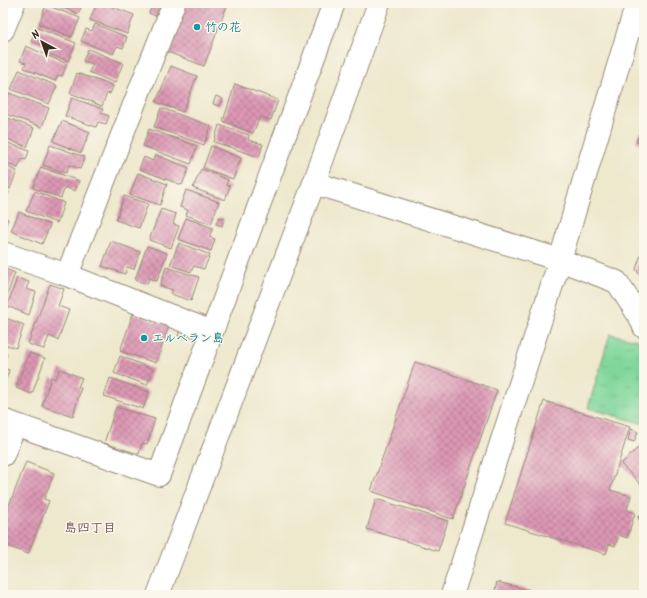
<svg xmlns="http://www.w3.org/2000/svg" width="647" height="598" font-family="Kalam,'Klee One',sans-serif">
<defs>
<pattern id="park-tufts" width="24" height="20" patternUnits="userSpaceOnUse"><rect width="24" height="20" fill="#81d79b"/><path d="M3 7l-1-3M5 7V3M7 7l1-3M15 17l-1-3M17 17v-4M19 17l1-3" fill="none" stroke="#70b985"/></pattern>
<pattern id="building-cross-hatch" width="8" height="8" patternUnits="userSpaceOnUse"><rect width="8" height="8" fill="#dc97b4"/><path d="M0 0l8 8M0 8l8-8" fill="none" stroke="#b47b92"/></pattern>
</defs>
<rect width="100%" height="100%" fill="#fbf7ec"/>
<filter id="ink" filterUnits="userSpaceOnUse"><feTurbulence type="fractalNoise" baseFrequency=".025" numOctaves="2"/><feDisplacementMap in="SourceGraphic" scale="8" xChannelSelector="R" yChannelSelector="G"/><feConvolveMatrix kernelMatrix="1 2 1 2 8 2 1 2 1" color-interpolation-filters="sRGB"/></filter>
<filter id="wash" filterUnits="userSpaceOnUse"><feTurbulence type="fractalNoise" baseFrequency=".012" numOctaves="4" result="noise"/><feDisplacementMap in="SourceGraphic" scale="16" xChannelSelector="R" yChannelSelector="G"/><feGaussianBlur stdDeviation="0.9" result="paint"/><feColorMatrix in="noise" values="0 0 0 0 0 0 0 0 0 0 0 0 0 0 0 0 0 1.4 0 .05"/><feComposite in="paint" operator="in"/></filter>
<g filter="url(#wash)">
<rect width="100%" height="100%" fill="#eee8cd"/>
<!-- park -->
<polygon fill="url(#park-tufts)" stroke="#5e805c" points="610,334 642,341 644,346 644,424 588,408"/>
<g id="blocks">
<!-- building -->
<g fill="url(#building-cross-hatch)">
<polygon points="53,3 83,3 78,14"/>
<polygon points="97,3 102,3 134,15 127,34 90,20"/>
<polygon points="153,3 160,3 155,16 149,13"/>
<polygon points="184,3 228,3 204,66 165,51"/>
<polygon points="46,5 80,18 72,37 39,24"/>
<polygon points="95,24 127,37 123,48 117,46 113,54 81,41 86,29 92,31"/>
<polygon points="37,28 76,43 68,61 47,53 49,48 31,41"/>
<polygon points="26,46 67,64 62,76 58,75 55,81 24,68 26,63 20,61"/>
<polygon points="88,49 123,63 115,83 89,72 93,64 83,61"/>
<polygon points="171,66 197,76 183,112 156,102"/>
<polygon points="19,70 57,86 49,104 11,89"/>
<polygon points="77,73 113,86 110,94 107,93 102,106 70,93"/>
<polygon points="235,84 278,100 271,120 260,117 253,133 223,121"/>
<polygon points="9,93 49,108 42,127 3,113"/>
<polygon points="216,96 223,99 220,106 213,104"/>
<polygon points="72,98 103,109 101,113 109,116 106,124 98,122 96,127 65,116"/>
<polygon points="161,108 211,126 204,145 154,127"/>
<polygon points="3,116 34,128 27,147 3,137"/>
<polygon points="62,121 90,132 81,153 53,141"/>
<polygon points="219,125 249,135 248,140 263,144 259,157 214,142"/>
<polygon points="149,129 197,146 191,164 143,146"/>
<polygon points="640,132 644,134 644,145 636,142"/>
<polygon points="3,141 29,151 26,160 22,159 18,168 3,162"/>
<polygon points="50,145 85,157 80,169 69,165 66,173 43,165"/>
<polygon points="211,146 241,158 233,179 203,168"/>
<polygon points="156,155 189,168 182,185 139,169 144,157 153,161"/>
<polygon points="3,165 17,171 10,189 3,187"/>
<polygon points="41,167 79,181 75,191 65,187 61,198 33,188"/>
<polygon points="201,169 228,180 226,185 230,186 225,200 193,188"/>
<polygon points="138,173 167,184 160,205 130,195"/>
<polygon points="3,189 9,192 3,206"/>
<polygon points="186,190 219,202 211,224 186,215 188,210 180,207"/>
<polygon points="35,191 64,203 57,223 26,211"/>
<polygon points="124,196 148,204 139,228 116,220"/>
<polygon points="161,209 176,214 173,224 179,226 171,248 149,240"/>
<polygon points="19,212 50,225 42,244 11,231"/>
<polygon points="3,217 8,219 4,230 3,230"/>
<polygon points="219,217 224,218 222,226 216,224"/>
<polygon points="186,218 213,228 209,237 215,239 211,251 178,239"/>
<polygon points="111,241 140,252 134,269 127,267 125,274 102,266"/>
<polygon points="179,243 210,255 204,269 194,266 191,272 170,265"/>
<polygon points="147,246 167,253 157,281 149,278 147,284 135,280"/>
<polygon points="644,246 644,282 636,269"/>
<polygon points="166,267 199,277 191,301 171,294 173,290 160,286"/>
<polygon points="3,268 15,273 3,306"/>
<polygon points="17,278 29,282 26,289 36,292 29,315 7,306"/>
<polygon points="50,284 64,289 58,306 69,310 58,340 49,336 44,349 28,344"/>
<polygon points="133,314 169,326 156,363 120,351"/>
<polygon points="3,317 24,325 16,348 7,345 5,350 3,349"/>
<polygon points="180,328 189,331 187,339 178,336"/>
<polygon points="3,353 7,354 3,367"/>
<polygon points="29,353 45,358 32,394 16,388"/>
<polygon points="120,356 153,369 147,385 114,373"/>
<polygon points="415,362 497,390 453,519 371,491"/>
<polygon points="3,368 9,370 5,383 3,382"/>
<polygon points="60,369 82,378 78,387 81,388 73,416 42,406 51,377 55,379"/>
<polygon points="110,378 149,392 143,409 104,396"/>
<polygon points="544,401 630,427 610,490 631,496 627,510 635,513 627,538 619,535 615,546 609,544 606,554 505,523"/>
<polygon points="116,407 155,419 147,444 142,443 139,454 104,443"/>
<polygon points="631,429 638,432 634,442 628,440"/>
<polygon points="644,442 644,488 621,464"/>
<polygon points="26,462 54,473 44,499 49,501 28,554 3,544 3,521"/>
<polygon points="376,499 448,521 438,551 367,529"/>
<polygon points="644,513 644,526 638,517"/>
<polygon points="497,582 544,594 544,595 494,595"/>
</g>
</g>
</g>
<g filter="url(#ink)">
<use href="#blocks" fill-opacity="0" stroke="#948976" stroke-width="1"/>
<g fill="none" stroke-linecap="round" stroke-linejoin="round">
<defs>
<g id="minor">
<polyline points="3,30 14,3"/>
<polyline points="314,183 560,260 617,282 641,319 644,327"/>
<polyline points="3,253 67,275 212,332"/>
<polyline points="67,275 174,3"/>
<polyline points="3,420 159,475 334,3"/>
<polyline points="3,455 15,425"/>
</g>
<g id="tertiary">
<polyline points="158,595 314,183 379,3"/>
<polyline points="452,595 560,260 637,3"/>
</g>
</defs>
<!-- minor casing -->
<use href="#minor" stroke="#948976" stroke-width="24"/>
<!-- tertiary casing -->
<use href="#tertiary" stroke="#948976" stroke-width="24"/>
<!-- minor -->
<use href="#minor" stroke="#fff" stroke-width="22"/>
<!-- tertiary -->
<use href="#tertiary" stroke="#fff" stroke-width="22"/>
</g>
</g>
<!-- markers -->
<g fill="#0f9aa8" stroke="#fbf7ec" stroke-width="1.5">
<circle cx="197" cy="27" r="4"/>
<circle cx="144" cy="338" r="4"/>
</g>
<g text-anchor="middle" stroke-width="3" stroke-linejoin="round" paint-order="stroke">
<!-- culture labels -->
<g font-size="12" font-weight="bold" fill="#0d838f" stroke="#fbf7ec" text-anchor="start">
<text x="205" y="31">竹の花</text>
<text x="152" y="342">エルベラン島</text>
</g>
<!-- neighbourhood labels -->
<g font-size="13" font-weight="bold" fill="#735052" stroke="#fbf7ec">
<text x="90" y="532">島四丁目</text>
</g>
</g>
<!-- margin -->
<rect width="647" height="598" fill="none" stroke="#fbf7ec" stroke-width="16"/>
<!-- north arrow -->
<g transform="translate(42 42) rotate(319)" stroke="#fbf7ec" stroke-width="3" paint-order="stroke">
<path d="M0-3L7 15L0 10L-7 15Z" fill="#3b2a1e"/>
<text y="-6" font-size="11" font-weight="bold" text-anchor="middle" fill="#3b2a1e">N</text>
</g>
</svg>
